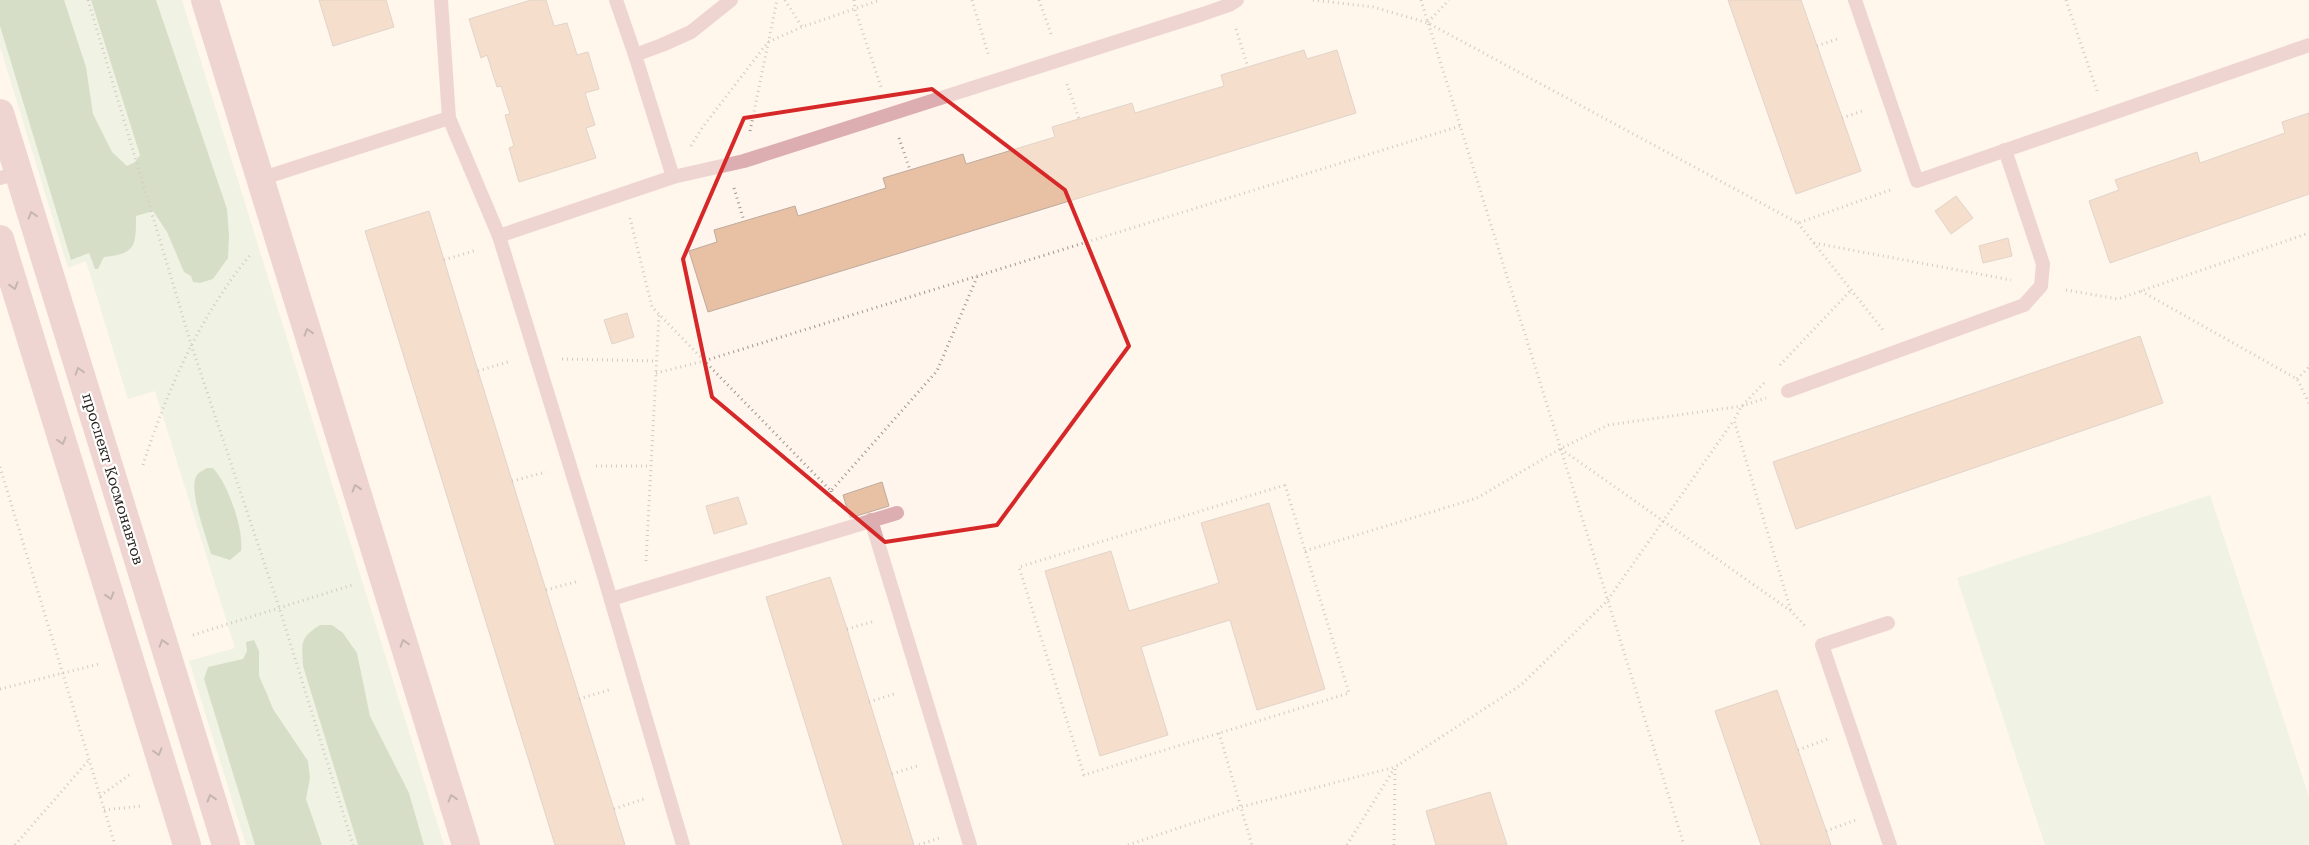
<svg xmlns="http://www.w3.org/2000/svg" width="2309" height="845" font-family="'Roboto Serif',serif">
<rect width="100%" height="100%" fill="#fff5ec"/>
<!-- green -->
<g fill="#deefd7">
<polygon points="0,0 182,0 444,845 246,845 189,661 235,648 155,391 128,399 86,261 68,268 0,47"/>
<polygon points="2210,495 2309,797 2309,845 2045,845 1957,578"/>
</g>
<!-- forest -->
<g fill="#a7c29c">
<path d="M0,0h64l22,67 7,47 19,38 15,14 8,-4 5,-7 -49,-155h65l71,209 2,26 -1,23 -15,21 -13,4 -7,-1 -2,-6 -7,-4 -17,-40 -14,-21 -17,5c0,30 0,38 -32,41l-6,12h-3l-6,-16 -18,7 -71,-234z"/>
<path d="M207,468h6c15,16 31,61 28,83l-11,9 -19,-6c-4,-16 -24,-66 -14,-79 2,-3 7,-5 10,-7z"/>
<path d="M320,625h12l11,8 14,20 13,63 39,77 15,52h-66l-55,-179c-1,-22 -4,-28 17,-41z"/>
<polygon points="254,640 259,651 259,676 267,694 273,709 308,761 310,778 306,799 322,845 255,845 204,679 208,667 243,659 247,651 246,642"/>
</g>
<!-- building -->
<g fill="#e8c0a3" stroke="#bdab9f">
<polygon points="319,0 386,0 394,27 333,46"/>
<polygon points="531,0 546,0 554,26 567,23 577,55 588,52 599,89 585,93 595,125 586,128 596,158 519,182 509,148 514,146 505,115 510,114 501,86 497,87 487,55 481,58 469,19"/>
<polygon points="1728,0 1801,0 1861,171 1796,194"/>
<polygon points="1304,50 1307,59 1337,50 1356,113 708,312 689,251 717,242 714,230 795,206 798,216 886,188 883,178 963,154 966,164 1055,137 1052,127 1132,103 1135,113 1224,86 1221,75"/>
<polygon points="2309,113 2309,194 2110,263 2089,201 2119,190 2115,180 2197,152 2200,163 2285,133 2282,122"/>
<polygon points="1956,196 1973,218 1951,234 1935,211"/>
<polygon points="429,211 478,371 625,845 555,845 365,231"/>
<polygon points="2008,238 2012,256 1983,263 1979,246"/>
<polygon points="627,313 634,337 612,344 604,320"/>
<polygon points="2140,336 2163,403 1796,529 1773,462"/>
<polygon points="882,482 889,506 850,518 843,495"/>
<polygon points="738,497 747,524 714,534 706,506"/>
<polygon points="1269,503 1325,689 1257,710 1230,620 1141,647 1168,735 1100,756 1045,571 1111,551 1129,611 1219,583 1201,523"/>
<polygon points="830,577 847,629 914,845 843,845 766,597"/>
<polygon points="1777,690 1798,750 1831,845 1761,845 1715,711"/>
<polygon points="1490,792 1507,845 1436,845 1426,811"/>
</g>
<g fill="none" stroke-linecap="round" stroke-linejoin="round">
<!-- path -->
<g stroke="#9d968e" stroke-width="3" stroke-dasharray="1 4" stroke-linecap="butt">
<polyline points="88,0 191,344 279,607 353,845"/>
<polyline points="785,0 802,27"/>
<polyline points="854,0 855,9 882,90"/>
<polyline points="972,0 989,57"/>
<polyline points="1039,0 1052,37"/>
<polyline points="1313,0 1373,7 1428,23 1798,223 1893,189"/>
<polyline points="1421,0 1684,845"/>
<polyline points="2066,0 2097,91"/>
<polyline points="1428,22 1449,0"/>
<polyline points="1236,29 1248,67"/>
<polyline points="1817,46 1840,38"/>
<polyline points="1067,84 1079,119"/>
<polyline points="1842,118 1865,110"/>
<polyline points="750,131 777,0"/>
<polyline points="899,138 910,170"/>
<polyline points="691,146 702,128 768,42 802,27 880,0"/>
<polyline points="734,188 744,221"/>
<polyline points="630,218 652,307 831,491 937,371 977,277"/>
<polyline points="1798,223 1883,330"/>
<polyline points="1814,243 2011,280"/>
<polyline points="444,260 477,250"/>
<polyline points="2066,290 2118,299 2309,233"/>
<polyline points="2141,291 2297,379 2309,403"/>
<polyline points="562,359 657,361"/>
<polyline points="1780,365 1851,290"/>
<polyline points="478,371 511,361"/>
<polyline points="656,373 704,361 1460,126"/>
<polyline points="2297,379 2309,367"/>
<polyline points="1764,383 1742,406 1734,420 1791,611"/>
<polyline points="1561,449 1791,611 1806,627"/>
<path d="M143,465c24,-75 57,-149 107,-210"/>
<polyline points="596,466 651,466"/>
<polyline points="0,467 115,845"/>
<polyline points="512,481 546,472"/>
<polygon points="1285,485 1349,693 1084,775 1019,567"/>
<polyline points="831,491 833,505"/>
<polyline points="1305,551 1477,498 1560,449 1608,425 1742,406 1766,398"/>
<polyline points="646,561 659,315"/>
<polyline points="546,590 579,581"/>
<polyline points="847,629 875,621"/>
<polyline points="193,635 352,585"/>
<polyline points="0,689 99,664"/>
<polyline points="579,699 612,689"/>
<polyline points="869,702 897,693"/>
<polyline points="1219,733 1252,845"/>
<polyline points="1798,750 1828,739"/>
<polyline points="892,774 920,765"/>
<polyline points="100,796 132,773"/>
<polyline points="614,809 644,799"/>
<polyline points="104,810 142,806"/>
<polyline points="1826,831 1856,820"/>
<polyline points="15,845 88,761"/>
<polyline points="919,845 942,837"/>
<polyline points="1128,845 1241,807 1395,767"/>
<polyline points="1347,845 1394,769"/>
<polyline points="1394,845 1395,767 1521,685 1607,601 1734,420"/>
</g>
<!-- service -->
<g stroke="#dcaeb2" stroke-width="14">
<polyline points="441,0 449,118 499,236 603,573 683,845"/>
<polyline points="616,0 635,55"/>
<polyline points="1855,0 1917,181 2309,45"/>
<polyline points="673,177 635,55 662,45 691,32 731,0"/>
<polyline points="0,178 18,173"/>
<polyline points="260,179 449,118"/>
<polyline points="499,236 673,177 744,161 1203,14 1229,5 1237,0"/>
<polyline points="1788,391 2024,305 2041,286 2043,264 2005,150"/>
<polyline points="871,520 970,845"/>
<polyline points="611,599 897,513"/>
<polyline points="1888,623 1822,645 1890,845"/>
</g>
<!-- minor -->
<polyline stroke="#dcaeb2" stroke-width="28" points="205,0 466,845"/>
<!-- tertiary -->
<g stroke="#dcaeb2" stroke-width="28">
<polyline points="0,113 226,845"/>
<polyline points="0,239 187,845"/>
</g>
</g>
<!-- one-way arrows -->
<defs><path id="oneway-chevron" d="M-2-3.5L2.5 0L-2 3.5" fill="none" stroke-width="1.6" stroke-linecap="round" stroke-linejoin="round" transform="scale(1.25)"/></defs>
<g stroke="#806666">
<use href="#oneway-chevron" transform="translate(32 215) rotate(-107)"/>
<use href="#oneway-chevron" transform="translate(14 286) rotate(73)"/>
<use href="#oneway-chevron" transform="translate(308 332) rotate(-107)"/>
<use href="#oneway-chevron" transform="translate(79 371) rotate(-107)"/>
<use href="#oneway-chevron" transform="translate(62 441) rotate(73)"/>
<use href="#oneway-chevron" transform="translate(356 488) rotate(-107)"/>
<use href="#oneway-chevron" transform="translate(110 596) rotate(73)"/>
<use href="#oneway-chevron" transform="translate(163 643) rotate(-107)"/>
<use href="#oneway-chevron" transform="translate(404 643) rotate(-107)"/>
<use href="#oneway-chevron" transform="translate(158 752) rotate(73)"/>
<use href="#oneway-chevron" transform="translate(211 798) rotate(-107)"/>
<use href="#oneway-chevron" transform="translate(452 798) rotate(-107)"/>
</g>
<!-- marked area -->
<path d="M0 0H2309V845H0ZM932,89l133,101 64,156 -132,179 -112,17 -173,-145 -29,-138 61,-141z" fill="#fff5ec" fill-opacity=".55" fill-rule="evenodd"/>
<path fill="none" stroke="#d62828" stroke-width="4" stroke-linejoin="round" d="M932,89l133,101 64,156 -132,179 -112,17 -173,-145 -29,-138 61,-141z"/>
<g text-anchor="middle" stroke-width="4.5" stroke-linejoin="round" paint-order="stroke">
<!-- street labels -->
<g font-size="15" fill="#241f19" stroke="#fff">
<text transform="translate(113 479) rotate(73)" y="5">проспект Космонавтов</text>
</g>
</g>
</svg>
